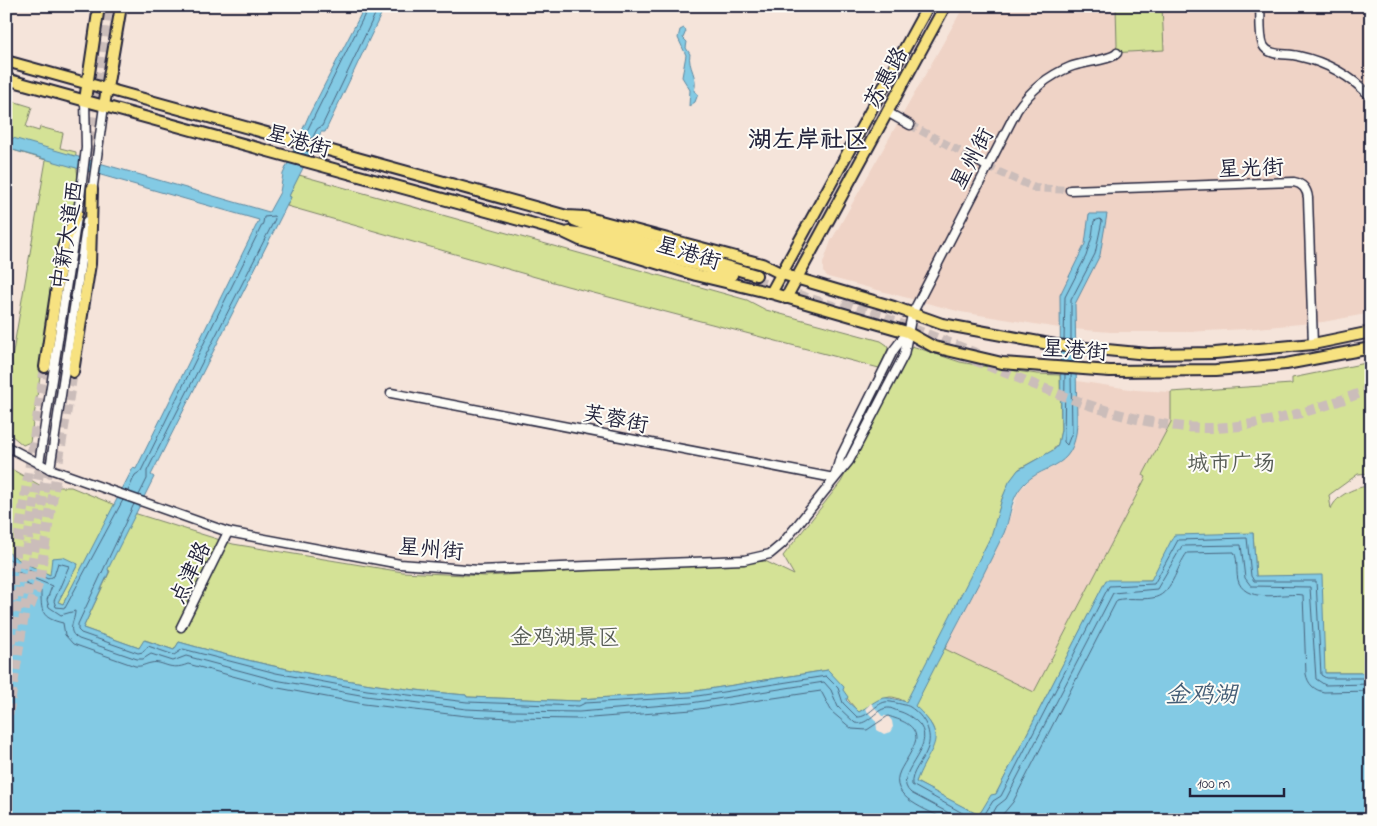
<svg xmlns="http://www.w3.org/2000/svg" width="1377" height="826" font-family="'Indie Flower','LXGW WenKai TC',sans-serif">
<rect width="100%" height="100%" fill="#f5e4da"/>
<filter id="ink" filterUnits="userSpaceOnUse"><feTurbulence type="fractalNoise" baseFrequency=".02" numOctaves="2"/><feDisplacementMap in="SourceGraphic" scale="10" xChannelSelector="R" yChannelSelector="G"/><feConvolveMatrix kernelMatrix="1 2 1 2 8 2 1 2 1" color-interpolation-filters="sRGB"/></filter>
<g filter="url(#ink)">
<!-- built -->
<g fill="#efd3c6">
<polygon points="964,6 1371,6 1371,313 1323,322 1246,329 1185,332 1111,332 1059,328 961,312 828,277 823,272 823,263 831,241"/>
<polygon points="1077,381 1136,390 1171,392 1171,422 1143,475 1146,477 1034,692 945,649 1004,534 1019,491 1032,477 1057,465 1073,446 1077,427"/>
</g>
<!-- green -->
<g fill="#d4e296" stroke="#7b8268">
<polygon points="1116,6 1162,6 1164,50 1111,53 1115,51 1117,46"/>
<path d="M6,99l26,8 -6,20 13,4 1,-4 23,6 -3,15 16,4c-1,12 2,21 3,32 1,18 -10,35 -17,50l-32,208 -7,3 -17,-14v-50h2l38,-221 -40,-12z"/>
<polygon points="299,175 747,300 766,310 881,341 887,345 888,349 879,368 567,286 287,206 291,197 289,196"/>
<path d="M912,346l48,16 22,4 55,8 23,1 1,55 -3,14 -6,7 -33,18 -8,11 -9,19 -9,33 -15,31 -33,86 89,43 112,-215 -3,-2 28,-53v-30l121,-8v-6l79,-16v111l-13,1 -29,21 2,14c5,-14 26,-23 40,-23v187h-46l-69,-97 -3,-43 -102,47 -45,1 -110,213 -18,21 -62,-33c4,-16 16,-31 18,-47 3,-14 -31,-39 -44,-38 -12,2 -21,9 -31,15 -13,-12 -20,-27 -31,-42l-138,22 -109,7 -2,2 -112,-4 -1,-2c-99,-8 -192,-26 -287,-53l-5,8 -29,-10 -6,8 -56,-20 27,-57 -23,-12 -24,45 -5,-2 20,-38 -28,11 -28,-13 -16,-11v-85l37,21h28l66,27 96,30 170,28 82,4 280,-15 29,14 -11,-19 58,-74z"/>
</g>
<!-- water -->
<g fill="#83cae4" stroke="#5c87a0">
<path d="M365,6h20l-60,126h-4l-32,64 2,1 -140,278 3,2 -46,92 1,3 -26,56 56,20 5,-8 30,10 5,-8c94,27 188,45 287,53l1,2 112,4 2,-2 109,-7 138,-22 16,17 -1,3 5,7 -2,3 13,12c23,-14 20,-18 47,-10l85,-166 11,-37 7,-17 9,-12 37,-21 3,-5 3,-14 -1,-135 25,-51 4,-30h18l-7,41 -25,49 2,119c-2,53 -37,37 -58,67 -9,13 -9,29 -15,43 -28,58 -60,115 -89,173 37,34 14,40 1,76l63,33 12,-20 5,-1 110,-214h45l23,-45 79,-2 3,43 66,-1 3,98h46v147h-1365v-269l16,11 28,13 2,-17 11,-1 15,7 -20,38 5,2 70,-136 3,1 123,-249 -253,-72v-12l263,76 11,-20 3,-18 26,-59z"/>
<path d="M684,28l2,3 -3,7 4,4 -1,6 4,6c-3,13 9,23 4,37l4,3 -3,8 -6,4 1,-16 -8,-13 4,-22 -8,-17 2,-8z"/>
</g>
<!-- pier -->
<polygon fill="#f5e4da" points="871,703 882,716 888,716 892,721 893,727 890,732 884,734 877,730 876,721 865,709"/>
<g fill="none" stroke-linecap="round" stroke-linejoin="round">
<!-- shore -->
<g stroke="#49657f" stroke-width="1">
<polyline points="304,137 369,6"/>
<polyline points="312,139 317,129 322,126 379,6"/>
<polyline points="1064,340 1065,297 1086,256 1092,237 1094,221 1100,219 1102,221 1095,254 1071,300 1071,340"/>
<polyline points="1065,374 1064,442 1067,445 1072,432 1071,374"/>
<polyline points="128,491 135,475 141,471 263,223 264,217 274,216 275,219 147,471 147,479 139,495"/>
<path d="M134,504l-56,120v6l3,3 57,20 5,-1 5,-6 26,9 9,-6 93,24 91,17 100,12 112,4 6,-3 106,-6 135,-21 12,12 5,15 14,14c13,1 20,-18 34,-15 5,1 16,3 19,5 14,9 24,26 17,43 -4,11 -17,23 -15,35l63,35"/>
<polyline points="6,557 20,566 48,579 54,576 58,563 69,566 54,601 56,607 65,608 123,500"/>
<path d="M6,565l12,7 34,14 -5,14 2,7 12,8 14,-4c0,11 -10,20 4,28l58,20h6l8,-5 22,7 13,-5 89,24 91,16 100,13 46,2 67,1 112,-9 133,-21 7,8 7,17 17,16c15,3 20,-16 35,-15 3,1 7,3 11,4 6,2 14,7 19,13 17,24 -30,50 -9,68l51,27"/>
<path d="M6,574l35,17c0,20 0,27 22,32l2,12 8,9 62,22c7,1 10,-2 16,-3 12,-3 18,9 37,1l85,23 91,17 102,12 46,2 67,1 113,-9 129,-19 11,21 20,17 15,1 21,-14c12,4 28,8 28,23 -3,12 -11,22 -16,32 -13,27 29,39 46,49"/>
<polyline points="981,820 993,801 1001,796 1109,586 1154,584 1178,540 1247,538 1251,576 1254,581 1316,581 1321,675 1326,678 1371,678"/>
<polyline points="989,820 997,806 1006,799 1113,593 1157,589 1182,546 1241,545 1245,578 1251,586 1310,587 1316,679 1325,685 1371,684"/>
<path d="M998,820l15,-18 104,-202c11,-3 24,0 35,-2 20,-2 24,-31 35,-45l47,-1c5,9 1,22 5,31 10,21 46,9 64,12l3,79c2,10 8,16 18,18l47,-1"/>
</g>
<!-- minor-tunnel -->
<g stroke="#cbbdba" stroke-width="8" stroke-dasharray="8 4" stroke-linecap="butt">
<polyline points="910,125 971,157"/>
<polyline points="988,167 1035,188 1070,190"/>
</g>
<!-- major-tunnel -->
<g stroke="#cbbdba" stroke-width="10" stroke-dasharray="10 5" stroke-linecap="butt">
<polyline points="88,156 108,6"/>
<polyline points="83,231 88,196"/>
<polyline points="755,281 851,312"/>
<polyline points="843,302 981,355"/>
<path d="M974,360c73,29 152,67 232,68 55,0 113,-19 165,-39"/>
<polyline points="13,601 13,574 45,367"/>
<polyline points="30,607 39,582 73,372"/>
<polyline points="6,672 42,455"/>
<polyline points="6,729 49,458"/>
</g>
<defs>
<g id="minor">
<path d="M1260,6c1,11 -1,29 3,39 6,12 24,8 35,11 28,6 53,20 73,41"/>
<polyline points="887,112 910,125"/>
<polyline points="971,157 988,167"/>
<path d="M1070,190l224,-8c9,2 13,7 14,16l5,146"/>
<polyline points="92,193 104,106"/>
<polyline points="391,393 834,478"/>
<path d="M6,446l44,23 178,63 172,32 79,6 265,-10 26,-6 12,-10 67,-83 55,-106 8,-41 105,-204c13,-19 31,-34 53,-43 11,-5 42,-7 47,-14"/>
<polyline points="39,464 80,198 86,148 85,100"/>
<polyline points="50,469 87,221"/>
<polyline points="835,475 840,458 893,351 906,334"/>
<polyline points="181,627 228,532"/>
</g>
<g id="major">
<polyline points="6,61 567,216 585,217 762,264 782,274 894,307 942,324 1055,345 1148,354 1215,353 1313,344 1371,332"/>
<polyline points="6,79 563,232 580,240 696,275 771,293 907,332 934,347 1002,363 1110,371 1216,370 1286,364 1371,348"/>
<polyline points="85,100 99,6"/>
<polyline points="104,106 121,6"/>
<polyline points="574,220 589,226 756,275"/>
<polyline points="569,232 587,234 732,275"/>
<polyline points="771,293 928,6"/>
<polyline points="786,298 945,6"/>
<polyline points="45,367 63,247 77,213"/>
<polyline points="73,372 90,264 92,189"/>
</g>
</defs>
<!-- minor casing -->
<use href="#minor" stroke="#22223b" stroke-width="11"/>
<!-- major casing -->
<use href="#major" stroke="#22223b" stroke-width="14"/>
<!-- minor -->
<use href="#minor" stroke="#fdfcf7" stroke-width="8"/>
<!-- major -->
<use href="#major" stroke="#f7e281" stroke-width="10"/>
</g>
</g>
<g text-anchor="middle" stroke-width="4" stroke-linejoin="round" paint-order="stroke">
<!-- street labels -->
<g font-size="22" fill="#22223b" stroke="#fdfcf7">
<text transform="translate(885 77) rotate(-61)" y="8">苏惠路</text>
<text transform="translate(299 140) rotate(16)" y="8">星港街</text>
<text transform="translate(971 158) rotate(-62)" y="8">星州街</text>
<text transform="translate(1251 167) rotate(-2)" y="8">星光街</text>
<text transform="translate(66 235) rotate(-81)" y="8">中新大道西</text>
<text transform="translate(689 252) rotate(17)" y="8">星港街</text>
<text transform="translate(1075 349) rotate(4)" y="8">星港街</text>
<text transform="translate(616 418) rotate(11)" y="8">芙蓉街</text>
<text transform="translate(431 548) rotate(5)" y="8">星州街</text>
<text transform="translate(189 572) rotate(-64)" y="8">点津路</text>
</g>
<!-- park labels -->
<g font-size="22" fill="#575c56" stroke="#fdfcf7">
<text x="1231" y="470">城市广场</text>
<text x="565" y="644">金鸡湖景区</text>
</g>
<!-- neighbourhood labels -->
<g font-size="24" font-weight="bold" fill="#22223b" stroke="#fdfcf7">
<text x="808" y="147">湖左岸社区</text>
</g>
<!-- water labels -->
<g font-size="24" font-style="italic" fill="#445d76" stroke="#fdfcf7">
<text x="1201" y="702">金鸡湖</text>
</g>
</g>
<!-- margin -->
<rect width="1377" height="826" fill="none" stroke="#fdfcf7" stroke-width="25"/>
<rect x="12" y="12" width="1352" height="801" fill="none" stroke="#22223b" stroke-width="2" filter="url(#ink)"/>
<!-- scale -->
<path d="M1190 788v8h94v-8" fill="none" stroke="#22223b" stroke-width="2.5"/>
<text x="1197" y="788" font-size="15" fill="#22223b" stroke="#fdfcf7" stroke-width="4" paint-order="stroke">100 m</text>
</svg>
